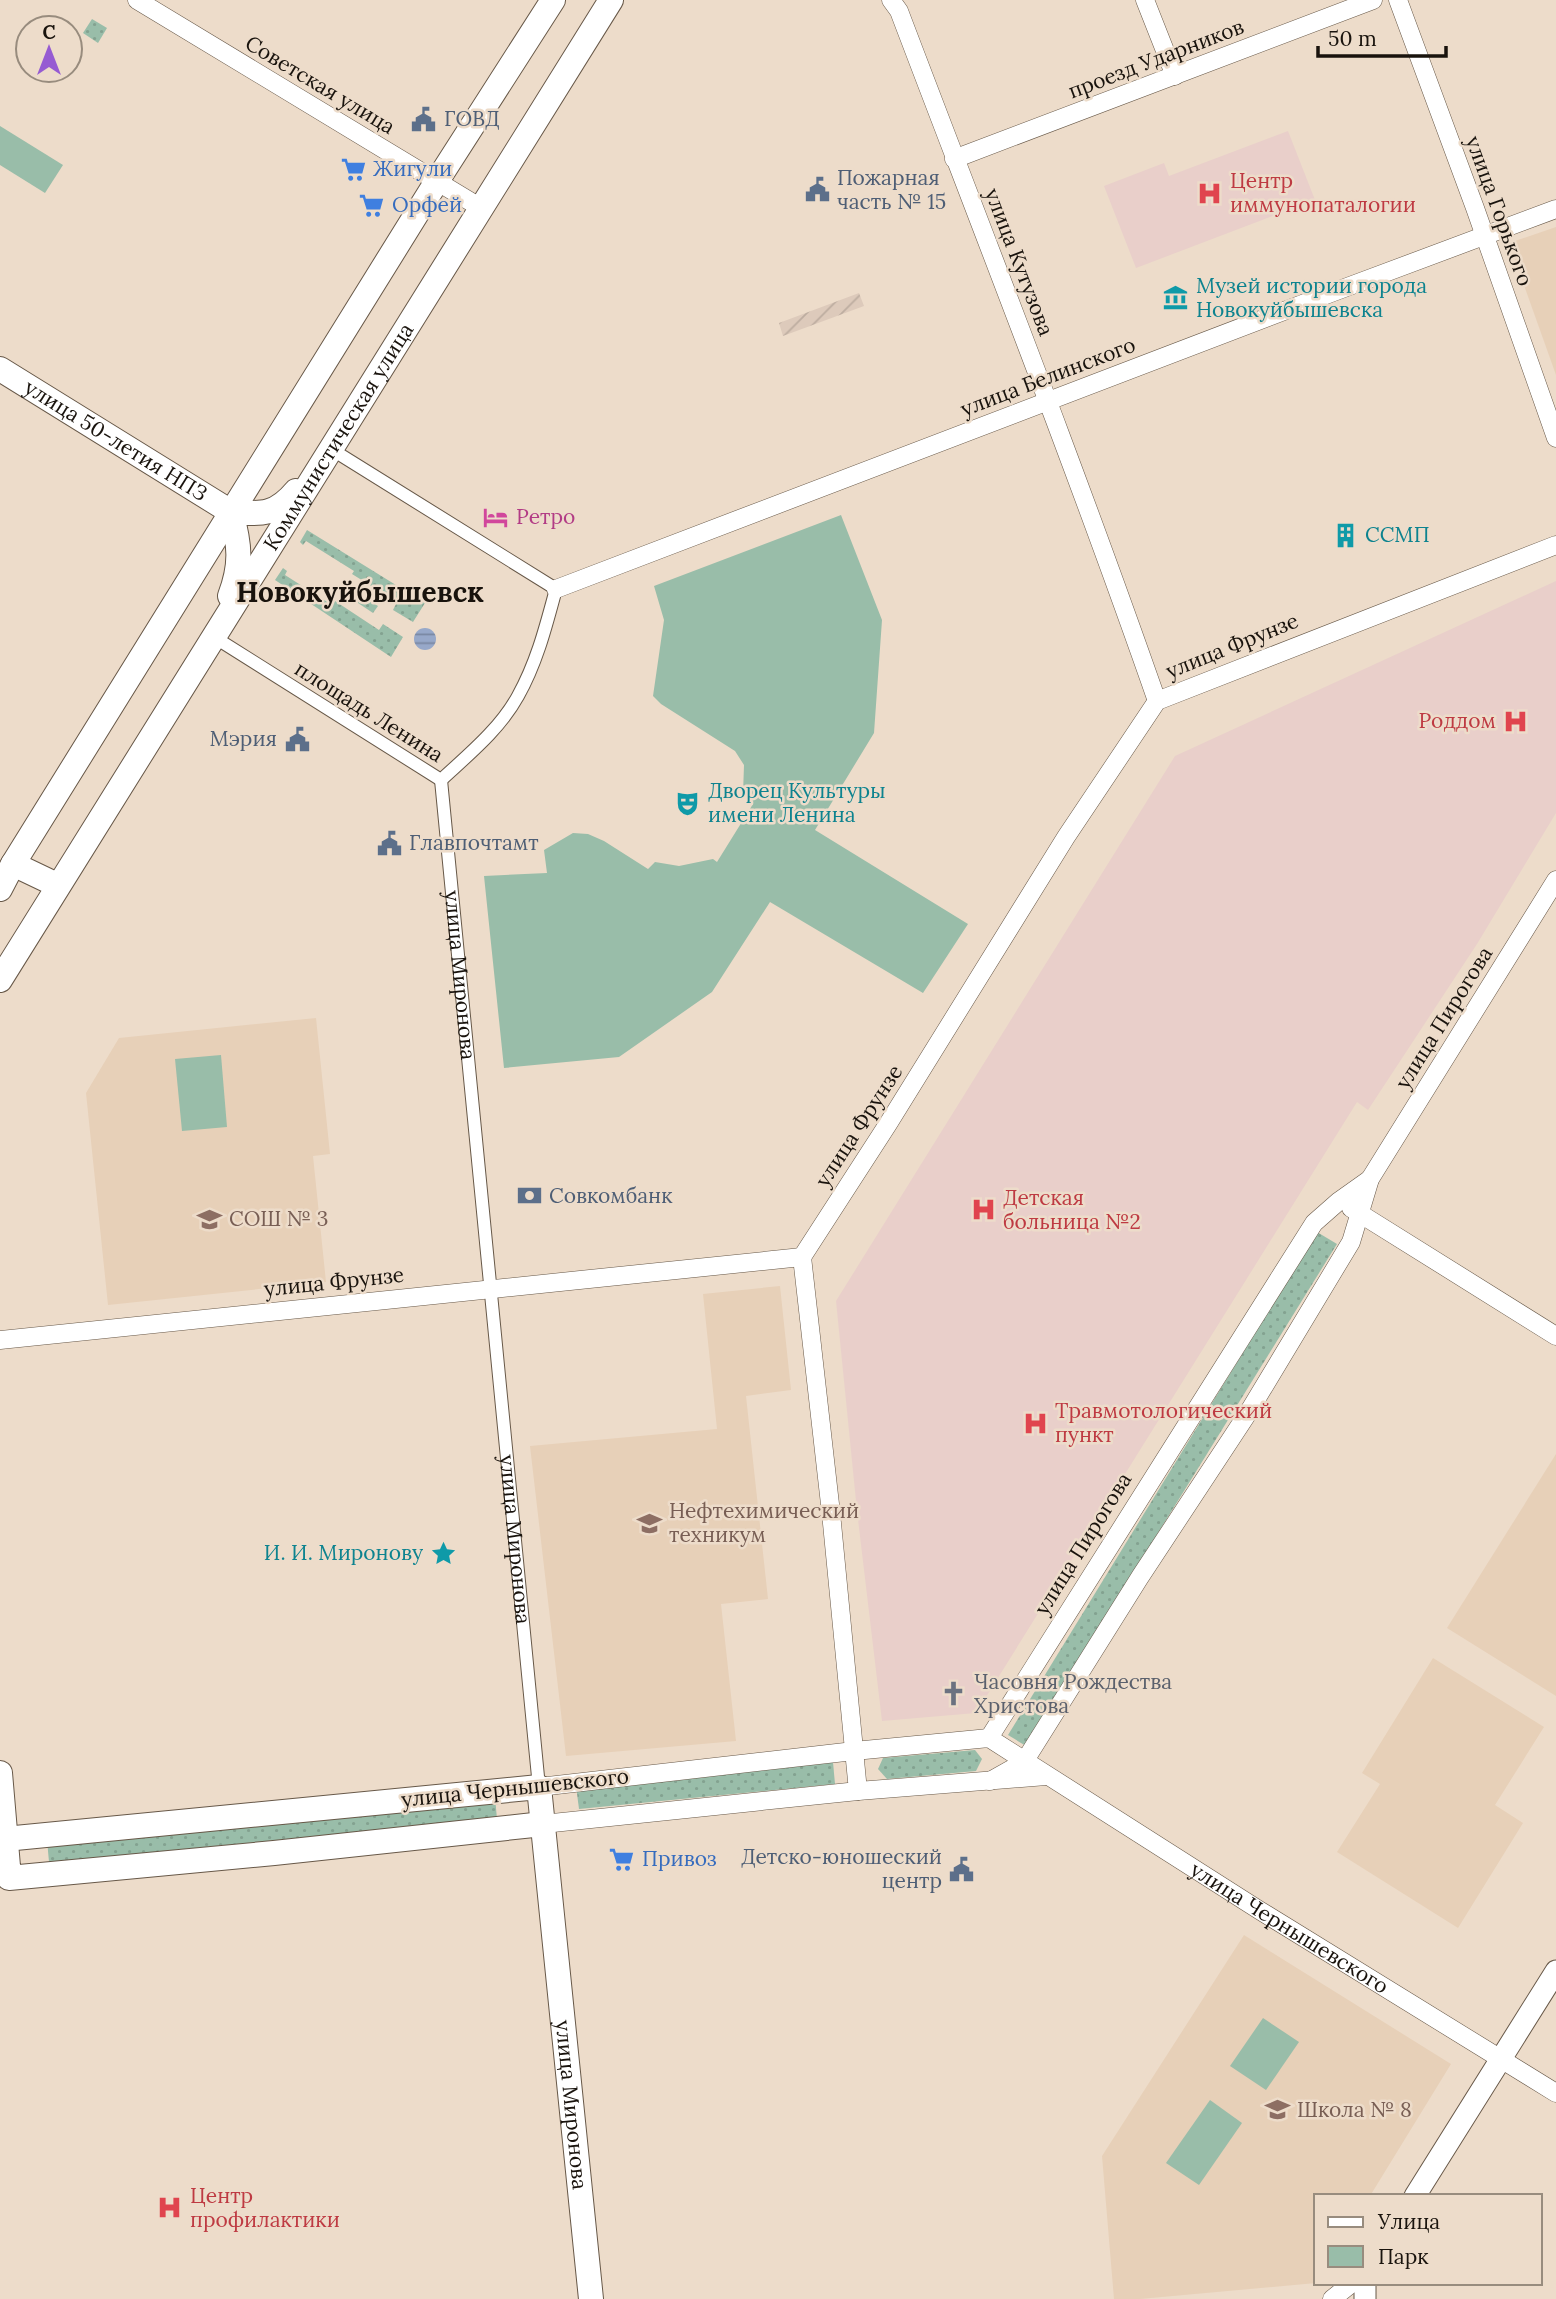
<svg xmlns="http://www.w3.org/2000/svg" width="1556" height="2299" font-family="Lora,serif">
<defs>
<pattern id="industrial-furrows" width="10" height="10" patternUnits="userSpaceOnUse" patternTransform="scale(1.75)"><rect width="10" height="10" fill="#ddcabb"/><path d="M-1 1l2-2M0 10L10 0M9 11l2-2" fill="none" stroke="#bdada0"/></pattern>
<pattern id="grass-dots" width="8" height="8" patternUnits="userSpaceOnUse" patternTransform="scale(1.75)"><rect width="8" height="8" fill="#99bda9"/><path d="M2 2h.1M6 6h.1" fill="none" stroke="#83a290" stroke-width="1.8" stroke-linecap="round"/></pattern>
<pattern id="water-rules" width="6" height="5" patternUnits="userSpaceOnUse" patternTransform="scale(1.75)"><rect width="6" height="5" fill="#97a8c9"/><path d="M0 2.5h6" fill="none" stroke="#7a88a2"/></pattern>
</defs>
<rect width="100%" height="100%" fill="#eddcca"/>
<!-- built -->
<g fill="#e7d0b8">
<polygon points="1556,227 1556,375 1509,243"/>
<polygon points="316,1018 330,1154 313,1156 326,1282 108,1305 86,1093 119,1038"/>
<polygon points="780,1286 791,1390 746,1396 768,1599 721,1604 736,1741 566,1756 530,1446 717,1429 703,1294"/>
<polygon points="1556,1454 1556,1696 1447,1628"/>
<polygon points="1433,1658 1544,1727 1495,1805 1523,1823 1458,1928 1337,1852 1380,1784 1362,1773"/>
<polygon points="1244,1935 1451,2064 1370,2196 1316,2196 1316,2283 1140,2299 1114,2299 1102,2156"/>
</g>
<!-- industrial -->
<polygon fill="url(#industrial-furrows)" points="859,293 864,306 783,336 779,323"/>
<!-- medical -->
<g fill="#e9cfca">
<polygon points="1288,131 1315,200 1136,268 1104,186 1164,163 1169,176"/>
<polygon points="1556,581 1556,813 1477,944 1368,1110 1357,1102 976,1713 882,1721 857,1511 836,1301 1175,756"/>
</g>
<!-- grass -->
<g fill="url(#grass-dots)">
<polygon points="92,19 107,28 98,43 83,33"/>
<polygon points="307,530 425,603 413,622 393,610 397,602 352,574 354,571 306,541 303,545 300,542"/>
<polygon points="283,568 287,571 285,575 332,605 335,601 379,630 383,624 403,637 391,657 275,580"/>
<polygon points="347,586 378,606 373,613 343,593"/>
<polygon points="1317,1232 1337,1244 1026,1746 1008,1735"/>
<polygon points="975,1750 982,1759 976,1771 887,1779 878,1769 883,1758"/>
<polygon points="833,1762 835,1784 579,1809 576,1786"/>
<polygon points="495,1797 497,1819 49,1862 47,1840"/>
</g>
<!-- green -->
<g fill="#99bda9">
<polygon points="0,126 63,165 45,193 0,165"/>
<polygon points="841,515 882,620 874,733 815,830 968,924 923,993 770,902 712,992 619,1057 504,1068 484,876 547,873 544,850 573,833 588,834 604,841 648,869 655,862 679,866 713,859 717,862 753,804 743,794 744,765 735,751 661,704 653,696 664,620 654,586"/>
<polygon points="221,1055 227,1127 182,1131 175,1059"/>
<polygon points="1263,2018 1299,2042 1266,2090 1230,2066"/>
<polygon points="1210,2100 1242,2123 1199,2185 1166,2163"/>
</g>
<!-- water -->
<circle fill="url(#water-rules)" cx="425" cy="639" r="11"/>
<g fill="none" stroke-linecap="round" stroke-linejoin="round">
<defs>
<g id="pedestrian">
<path d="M214,637l227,143c27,-25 59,-51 77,-84 19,-34 28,-70 38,-107l-225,-140"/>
<path id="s1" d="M441,780l98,1007"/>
</g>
<g id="minor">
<polyline points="137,0 481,208"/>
<path d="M891,0l8,11c87,229 177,458 258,690"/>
<polyline points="1145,0 1175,76"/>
<polyline points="1398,0 1475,208 1556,438"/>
<polyline points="954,159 1373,0"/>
<polyline points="556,589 1331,293 1556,209"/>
<polyline points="1351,1208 1556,1336"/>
<polyline points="802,1257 888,1124 1066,837 1157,701 1556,545"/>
<polyline points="802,1257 831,1513 858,1791"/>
<polyline points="0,1340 802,1257"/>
<polyline points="989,1738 1314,1223 1339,1201 1370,1179"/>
<polyline points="990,1781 1024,1762 1140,1577 1248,1413 1351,1242 1370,1179 1556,880"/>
<path id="s2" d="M539,1787l315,-36 135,-13 270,172 297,183"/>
<polyline points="543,1824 858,1791 1046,1776"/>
<polyline points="1332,2299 1352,2283"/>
</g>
<g id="tertiary">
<polyline points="1415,2196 1556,1971"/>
<polyline points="1365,2299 1365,2283"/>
</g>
<g id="secondary">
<path id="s3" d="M0,369l231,143c30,2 44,4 65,-21"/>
<path d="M230,596c12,-32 10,-51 1,-84"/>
<polyline points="13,864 57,885"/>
<polyline points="0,889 13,864 437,181 553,0"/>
<path id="s4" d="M0,980l611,-980"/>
<polyline points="0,1773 9,1878 274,1853 543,1824"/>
<path id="s5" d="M5,1839l534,-52 52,512"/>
</g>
</defs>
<!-- pedestrian casing -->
<use href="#pedestrian" stroke="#675848" stroke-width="14"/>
<!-- minor casing -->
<use href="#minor" stroke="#675848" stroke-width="19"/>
<!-- tertiary casing -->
<use href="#tertiary" stroke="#675848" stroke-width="23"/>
<!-- secondary casing -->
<use href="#secondary" stroke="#675848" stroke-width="26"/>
<!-- pedestrian -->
<use href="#pedestrian" stroke="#fff" stroke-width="12"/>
<!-- minor -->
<use href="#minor" stroke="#fff" stroke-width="18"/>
<!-- tertiary -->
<use href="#tertiary" stroke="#fff" stroke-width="21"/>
<!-- secondary -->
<use href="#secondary" stroke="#fff" stroke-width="24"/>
</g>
<!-- icons -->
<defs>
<symbol id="civic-bare" viewBox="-9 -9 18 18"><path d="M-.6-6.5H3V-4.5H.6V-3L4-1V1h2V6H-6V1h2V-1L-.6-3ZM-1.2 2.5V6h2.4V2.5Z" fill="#5c6f8a" stroke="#eddcca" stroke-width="2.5" paint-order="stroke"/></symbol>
<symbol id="supermarket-bare" viewBox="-9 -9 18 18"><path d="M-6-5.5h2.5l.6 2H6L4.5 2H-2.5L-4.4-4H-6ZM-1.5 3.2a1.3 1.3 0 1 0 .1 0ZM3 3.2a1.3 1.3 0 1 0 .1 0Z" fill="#3f7fe0" stroke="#eddcca" stroke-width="2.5" paint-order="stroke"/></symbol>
<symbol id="hospital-bare" viewBox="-9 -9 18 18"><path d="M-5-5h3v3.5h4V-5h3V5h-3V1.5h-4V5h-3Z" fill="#e0444e" stroke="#eddcca" stroke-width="2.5" paint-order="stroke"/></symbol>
<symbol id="museum-bare" viewBox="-9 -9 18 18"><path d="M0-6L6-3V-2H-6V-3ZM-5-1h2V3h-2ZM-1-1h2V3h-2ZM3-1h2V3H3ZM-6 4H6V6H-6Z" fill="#0f9aa8" stroke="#eddcca" stroke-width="2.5" paint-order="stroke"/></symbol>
<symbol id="hotel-bare" viewBox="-9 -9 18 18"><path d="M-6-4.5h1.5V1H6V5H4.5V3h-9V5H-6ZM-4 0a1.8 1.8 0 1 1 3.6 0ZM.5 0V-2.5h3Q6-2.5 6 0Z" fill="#d1479c" stroke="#eddcca" stroke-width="2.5" paint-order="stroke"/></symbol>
<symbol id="building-bare" viewBox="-9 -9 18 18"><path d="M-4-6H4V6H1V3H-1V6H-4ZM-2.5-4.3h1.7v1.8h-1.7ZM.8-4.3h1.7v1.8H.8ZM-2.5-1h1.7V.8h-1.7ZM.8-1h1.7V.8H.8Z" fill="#0f9aa8" stroke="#eddcca" stroke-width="2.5" paint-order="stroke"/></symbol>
<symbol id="theatre-bare" viewBox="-9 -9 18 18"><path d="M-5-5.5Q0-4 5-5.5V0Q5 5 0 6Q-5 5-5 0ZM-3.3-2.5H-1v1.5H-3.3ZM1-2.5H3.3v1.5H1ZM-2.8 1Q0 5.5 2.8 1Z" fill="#0f9aa8" stroke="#eddcca" stroke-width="2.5" paint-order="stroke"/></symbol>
<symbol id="bank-bare" viewBox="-9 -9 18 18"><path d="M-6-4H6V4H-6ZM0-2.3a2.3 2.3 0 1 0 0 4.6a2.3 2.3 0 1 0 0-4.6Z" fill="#5c6f8a" stroke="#eddcca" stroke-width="2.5" paint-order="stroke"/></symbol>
<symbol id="school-bare" viewBox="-9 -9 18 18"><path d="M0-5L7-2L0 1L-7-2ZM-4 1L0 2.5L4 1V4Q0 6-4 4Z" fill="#8d6e63" stroke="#eddcca" stroke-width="2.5" paint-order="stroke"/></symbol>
<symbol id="university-bare" viewBox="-9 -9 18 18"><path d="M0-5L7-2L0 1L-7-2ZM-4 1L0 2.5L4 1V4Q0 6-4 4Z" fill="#8d6e63" stroke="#eddcca" stroke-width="2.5" paint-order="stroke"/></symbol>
<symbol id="sight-bare" viewBox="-9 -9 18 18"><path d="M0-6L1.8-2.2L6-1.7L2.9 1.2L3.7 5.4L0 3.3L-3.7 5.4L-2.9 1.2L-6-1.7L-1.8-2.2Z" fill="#0f9aa8" stroke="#eddcca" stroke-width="2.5" paint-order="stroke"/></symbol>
<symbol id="church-bare" viewBox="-9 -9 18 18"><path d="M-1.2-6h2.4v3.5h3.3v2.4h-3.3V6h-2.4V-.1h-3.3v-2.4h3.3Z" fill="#6b7280" stroke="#eddcca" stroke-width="2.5" paint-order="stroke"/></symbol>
</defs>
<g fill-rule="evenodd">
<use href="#civic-bare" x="406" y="102" width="35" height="35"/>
<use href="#supermarket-bare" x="336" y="152" width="35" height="35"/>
<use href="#civic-bare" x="800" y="172" width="35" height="35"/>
<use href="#hospital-bare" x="1192" y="176" width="35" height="35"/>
<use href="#supermarket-bare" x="354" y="188" width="35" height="35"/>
<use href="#museum-bare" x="1158" y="280" width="35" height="35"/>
<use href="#hotel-bare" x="478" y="500" width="35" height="35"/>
<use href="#building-bare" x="1328" y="518" width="35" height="35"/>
<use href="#hospital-bare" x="1498" y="704" width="35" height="35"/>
<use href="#civic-bare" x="280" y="722" width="35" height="35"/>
<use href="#theatre-bare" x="670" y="786" width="35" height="35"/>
<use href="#civic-bare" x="372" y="826" width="35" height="35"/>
<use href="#bank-bare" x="512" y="1178" width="35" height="35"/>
<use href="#hospital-bare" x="966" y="1192" width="35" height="35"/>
<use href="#school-bare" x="192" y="1202" width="35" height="35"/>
<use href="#hospital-bare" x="1018" y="1406" width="35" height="35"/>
<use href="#university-bare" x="632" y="1506" width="35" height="35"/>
<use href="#sight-bare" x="426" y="1536" width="35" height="35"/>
<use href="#church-bare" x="936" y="1676" width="35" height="35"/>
<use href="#supermarket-bare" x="604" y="1842" width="35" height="35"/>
<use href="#civic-bare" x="944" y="1852" width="35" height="35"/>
<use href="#school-bare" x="1260" y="2092" width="35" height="35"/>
<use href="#hospital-bare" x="152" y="2190" width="35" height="35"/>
</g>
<g text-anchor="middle" stroke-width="5" stroke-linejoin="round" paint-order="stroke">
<!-- street labels -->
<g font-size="21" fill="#19130d" stroke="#eddcca">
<text transform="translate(1156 59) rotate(-21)" y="7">проезд Ударников</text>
<text transform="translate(320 85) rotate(31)" y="7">Советская улица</text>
<text transform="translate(1499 211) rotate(70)" y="7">улица Горького</text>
<text transform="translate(1019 262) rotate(69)" y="7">улица Кутузова</text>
<text transform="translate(1048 377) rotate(-21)" y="7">улица Белинского</text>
<text dy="7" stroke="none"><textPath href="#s4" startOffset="640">Коммунистическая улица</textPath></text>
<text dy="7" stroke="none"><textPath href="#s3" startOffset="136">улица 50-летия НПЗ</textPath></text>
<text transform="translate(1232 646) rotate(-22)" y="7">улица Фрунзе</text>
<text transform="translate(369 712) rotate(32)" y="7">площадь Ленина</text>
<text dy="7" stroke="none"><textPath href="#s1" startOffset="196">улица Миронова</textPath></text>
<text transform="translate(1444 1018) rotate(-58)" y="7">улица Пирогова</text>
<text transform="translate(859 1126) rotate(-57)" y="7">улица Фрунзе</text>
<text transform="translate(334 1282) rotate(-6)" y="7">улица Фрунзе</text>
<text dy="7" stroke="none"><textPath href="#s1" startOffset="763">улица Миронова</textPath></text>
<text transform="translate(1083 1544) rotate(-58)" y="7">улица Пирогова</text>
<text transform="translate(515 1788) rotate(-6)" y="7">улица Чернышевского</text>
<text dy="7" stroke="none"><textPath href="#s2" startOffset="808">улица Чернышевского</textPath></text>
<text dy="7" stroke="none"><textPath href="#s5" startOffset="856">улица Миронова</textPath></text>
</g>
<!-- service labels -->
<g font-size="21" fill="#4e5e75" stroke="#eddcca" text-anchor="start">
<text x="444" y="126">ГОВД</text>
<text x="837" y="185">Пожарная<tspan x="837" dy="24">часть № 15</tspan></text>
<text x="277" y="746" text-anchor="end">Мэрия</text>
<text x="409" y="850">Главпочтамт</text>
<text x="549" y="1203">Совкомбанк</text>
<text x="942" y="1864" text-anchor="end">Детско-юношеский<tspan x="942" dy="24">центр</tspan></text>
</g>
<!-- shop labels -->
<g font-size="21" fill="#366cbe" stroke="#eddcca" text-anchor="start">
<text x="373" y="176">Жигули</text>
<text x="392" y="212">Орфей</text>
<text x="642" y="1866">Привоз</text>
</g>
<!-- health labels -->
<g font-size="21" fill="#be3a42" stroke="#eddcca" text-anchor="start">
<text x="1230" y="188">Центр<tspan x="1230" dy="24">иммунопаталогии</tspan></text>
<text x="1496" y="728" text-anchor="end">Роддом</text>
<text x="1003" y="1205">Детская<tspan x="1003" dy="24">больница №2</tspan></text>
<text x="1055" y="1418">Травмотологический<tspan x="1055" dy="24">пункт</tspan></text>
<text x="190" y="2203">Центр<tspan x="190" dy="24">профилактики</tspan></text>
</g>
<!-- culture labels -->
<g font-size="21" fill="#0d838f" stroke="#eddcca" text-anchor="start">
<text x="1196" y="293">Музей истории города<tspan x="1196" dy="24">Новокуйбышевска</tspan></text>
<text x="1365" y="542">ССМП</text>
<text x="708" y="798">Дворец Культуры<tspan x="708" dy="24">имени Ленина</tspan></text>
<text x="423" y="1560" text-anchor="end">И. И. Миронову</text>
</g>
<!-- hotel labels -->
<g font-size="21" fill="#b23c85" stroke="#eddcca" text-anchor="start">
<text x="516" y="524">Ретро</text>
</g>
<!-- education labels -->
<g font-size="21" fill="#785e54" stroke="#eddcca" text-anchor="start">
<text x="229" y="1226">СОШ № 3</text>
<text x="669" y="1518">Нефтехимический<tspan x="669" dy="24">техникум</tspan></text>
<text x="1297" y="2117">Школа № 8</text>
</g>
<!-- worship labels -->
<g font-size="21" fill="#5b616d" stroke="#eddcca" text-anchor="start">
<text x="974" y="1689">Часовня Рождества<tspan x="974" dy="24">Христова</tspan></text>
</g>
<!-- district labels -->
<g font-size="28" font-weight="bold" fill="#19130d" stroke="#eddcca">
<text x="360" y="602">Новокуйбышевск</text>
</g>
</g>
<!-- legend -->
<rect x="1314" y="2194" width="228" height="91" fill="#eddcca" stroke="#988c7e" stroke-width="2"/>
<rect x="1328" y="2217" width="35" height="10" fill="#ffffff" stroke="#988c7e" stroke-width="2"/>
<text x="1378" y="2229" font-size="21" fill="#19130d">Улица</text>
<rect x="1328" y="2246" width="35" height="21" fill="#99bda9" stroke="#988c7e" stroke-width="2"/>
<text x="1378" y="2264" font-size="21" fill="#19130d">Парк</text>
<!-- north arrow -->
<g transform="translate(49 49)"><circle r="33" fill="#eddcca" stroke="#988c7e" stroke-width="2"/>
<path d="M0-5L12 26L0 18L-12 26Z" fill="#965bd2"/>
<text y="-10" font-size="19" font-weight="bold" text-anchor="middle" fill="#19130d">С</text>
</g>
<!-- scale -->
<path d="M1318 46v10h128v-10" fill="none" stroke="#19130d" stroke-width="3.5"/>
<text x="1328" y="46" font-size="21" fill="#19130d" stroke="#eddcca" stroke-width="5" paint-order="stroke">50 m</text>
</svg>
